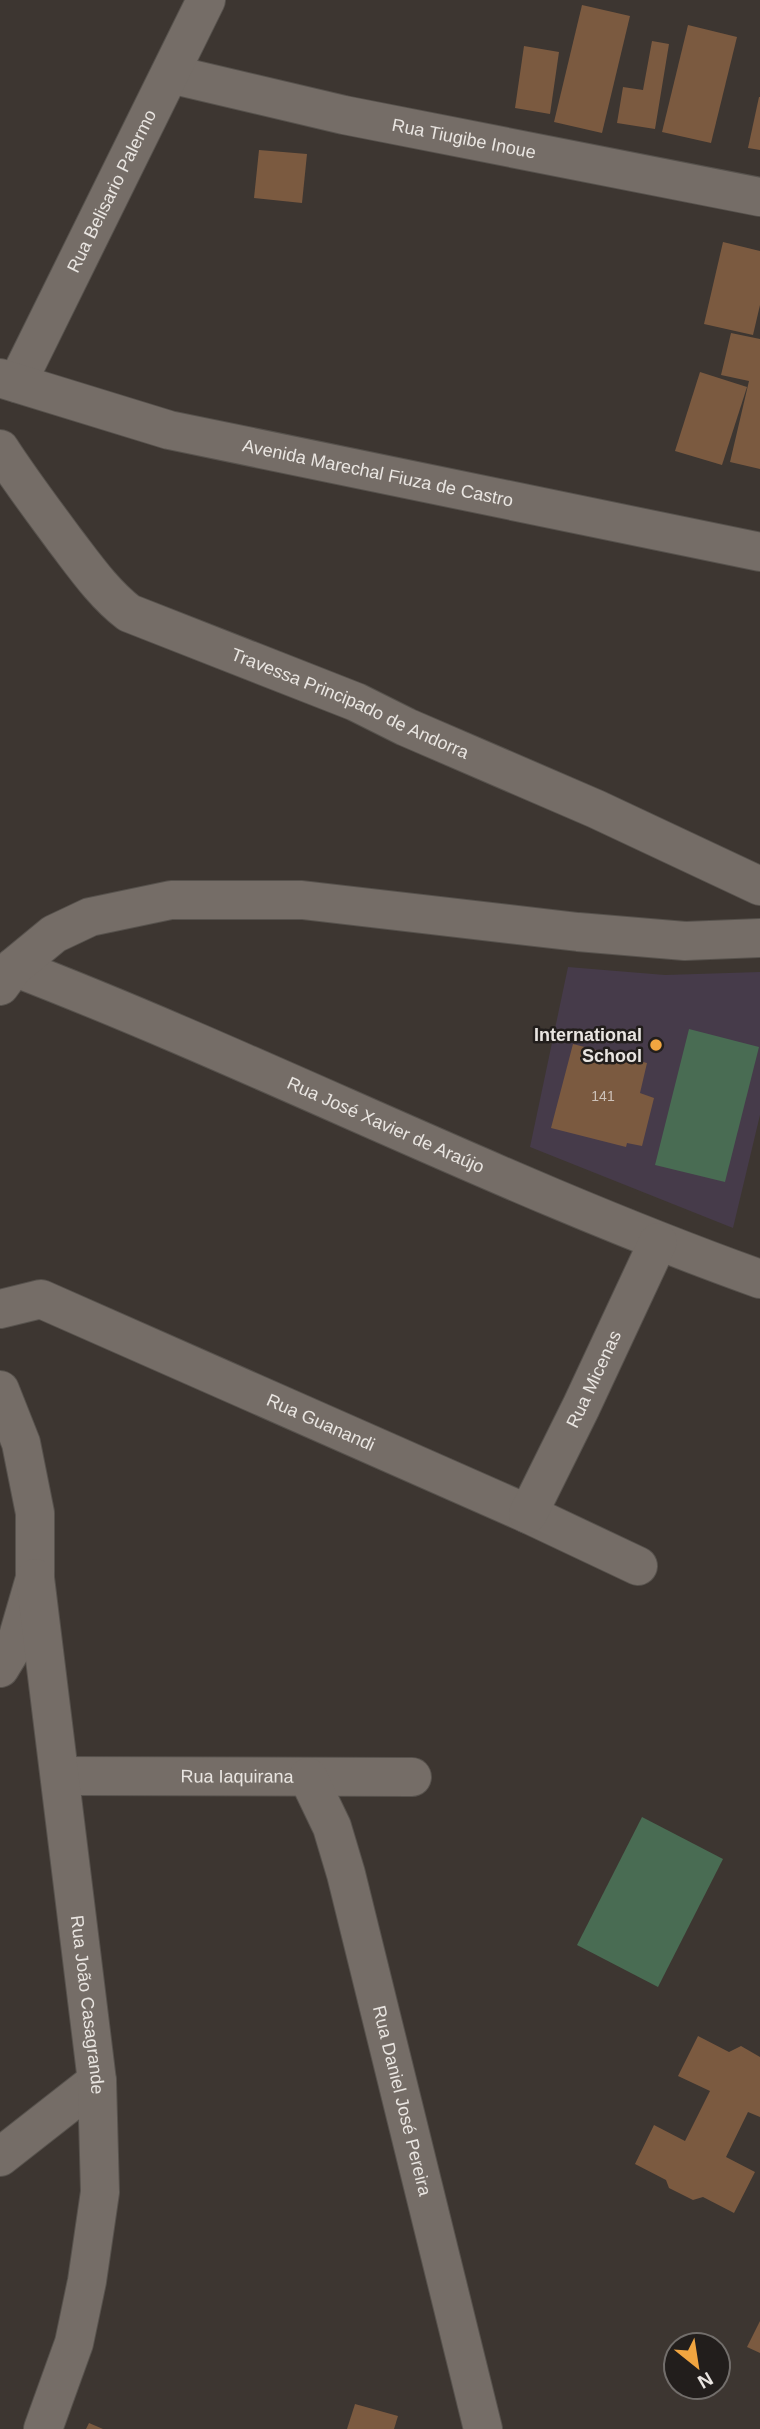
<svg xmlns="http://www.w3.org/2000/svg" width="760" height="2429" font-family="Helvetica,sans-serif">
<rect width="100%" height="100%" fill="#3d3631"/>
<!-- education -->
<polygon fill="#463b4a" points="568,967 665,975 760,972 760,1115 733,1228 530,1147"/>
<!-- green -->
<g fill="#496c53">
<polygon points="689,1029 759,1047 725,1182 655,1165"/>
<polygon points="642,1817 723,1859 658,1987 577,1945"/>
</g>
<!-- building -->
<g fill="#7b5a40">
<polygon points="582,5 630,16 602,133 554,122"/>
<polygon points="688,25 737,37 711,143 662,132"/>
<polygon points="652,41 669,44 655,129 617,123 623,87 643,90"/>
<polygon points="524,46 559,52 550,114 515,108"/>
<polygon points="759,97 760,97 760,150 748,148"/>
<polygon points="259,150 307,154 302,203 254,198"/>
<polygon points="723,242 760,251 760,305 753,335 704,324"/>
<polygon points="731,333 760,339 760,469 730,462 749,381 721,375"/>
<polygon points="700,372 747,387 722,465 675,451"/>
<polygon points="573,1044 647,1063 640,1093 654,1098 642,1146 627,1143 626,1147 551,1128"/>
<polygon points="698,2036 729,2052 741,2046 760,2057 760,2117 748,2112 726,2157 755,2172 734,2213 703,2197 693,2200 669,2188 666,2180 635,2164 654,2125 685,2141 710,2091 678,2076"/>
<polygon points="760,2321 760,2353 747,2347"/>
<polygon points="355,2404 398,2416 394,2429 347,2429"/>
<polygon points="89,2423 103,2429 86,2429"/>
</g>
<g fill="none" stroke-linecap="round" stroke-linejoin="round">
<defs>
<g id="street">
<path id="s1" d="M170,74l174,41 416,82"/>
<path id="s2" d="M17,383l189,-383"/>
<path id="s3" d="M0,449c20,31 42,60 64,90 20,26 39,54 65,74l227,89 50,25 190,82 164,77"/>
<path id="s4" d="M14,967c251,97 492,221 746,312"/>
<path id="s5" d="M0,1309l41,-10 487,215 110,52"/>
<path id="s6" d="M528,1514l53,-107 77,-165"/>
<path id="s7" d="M60,1776l352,1"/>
<path id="s8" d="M308,1777l24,50 14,47 137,555"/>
<polyline points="0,2157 97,2081"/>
</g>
<g id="secondary">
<path id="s9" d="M0,378l169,52 591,122"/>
<polyline points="0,986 14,967 54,934 90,917 171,900 302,900 578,932 685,941 760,938"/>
<polyline points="0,1390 21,1443 35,1513 35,1578 17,1640 0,1668"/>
<path id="s10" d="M35,1578l62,503 3,111 -13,89 -13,62 -31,86"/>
</g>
</defs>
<!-- street casing -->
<use href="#street" stroke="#57524d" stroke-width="40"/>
<!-- secondary casing -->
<use href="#secondary" stroke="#57524d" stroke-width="40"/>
<!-- street -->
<use href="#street" stroke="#756d67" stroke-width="38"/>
<!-- secondary -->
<use href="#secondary" stroke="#756d67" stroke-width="38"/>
</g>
<!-- markers -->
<circle fill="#f1a540" stroke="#221e1c" stroke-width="2.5" cx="656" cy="1045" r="7"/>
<g text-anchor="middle" stroke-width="5" stroke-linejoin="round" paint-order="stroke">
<!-- number labels -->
<g font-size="14" fill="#cec2b9">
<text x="603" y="1101">141</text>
</g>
<!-- street labels -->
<g font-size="18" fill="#e9e5e1" stroke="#221e1c">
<text dy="6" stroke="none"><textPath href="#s1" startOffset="301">Rua Tiugibe Inoue</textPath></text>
<text dy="6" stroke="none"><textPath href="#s2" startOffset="214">Rua Belisario Palermo</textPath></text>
<text dy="6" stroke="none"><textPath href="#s9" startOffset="390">Avenida Marechal Fiuza de Castro</textPath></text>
<text dy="6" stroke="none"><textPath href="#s3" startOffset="448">Travessa Principado de Andorra</textPath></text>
<text dy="6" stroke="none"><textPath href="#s4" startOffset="404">Rua José Xavier de Araújo</textPath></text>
<text dy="6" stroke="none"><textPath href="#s6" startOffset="150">Rua Micenas</textPath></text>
<text dy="6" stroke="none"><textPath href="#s5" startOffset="348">Rua Guanandi</textPath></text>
<text dy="6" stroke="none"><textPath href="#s7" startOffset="177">Rua Iaquirana</textPath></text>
<text dy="6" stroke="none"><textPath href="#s10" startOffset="430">Rua João Casagrande</textPath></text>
<text dy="6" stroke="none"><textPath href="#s8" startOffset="338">Rua Daniel José Pereira</textPath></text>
</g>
<!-- poi labels -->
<g font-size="18" font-weight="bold" fill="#e9e5e1" stroke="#221e1c" text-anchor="end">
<text x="642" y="1041">International<tspan x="642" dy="21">School</tspan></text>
</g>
</g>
<!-- north arrow -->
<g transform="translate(697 2366) rotate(150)"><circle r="33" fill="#221e1c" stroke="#726e6b" stroke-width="2"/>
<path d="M0-5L12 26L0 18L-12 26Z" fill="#f1a540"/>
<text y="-10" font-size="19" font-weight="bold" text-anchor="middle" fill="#e9e5e1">N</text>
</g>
</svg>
